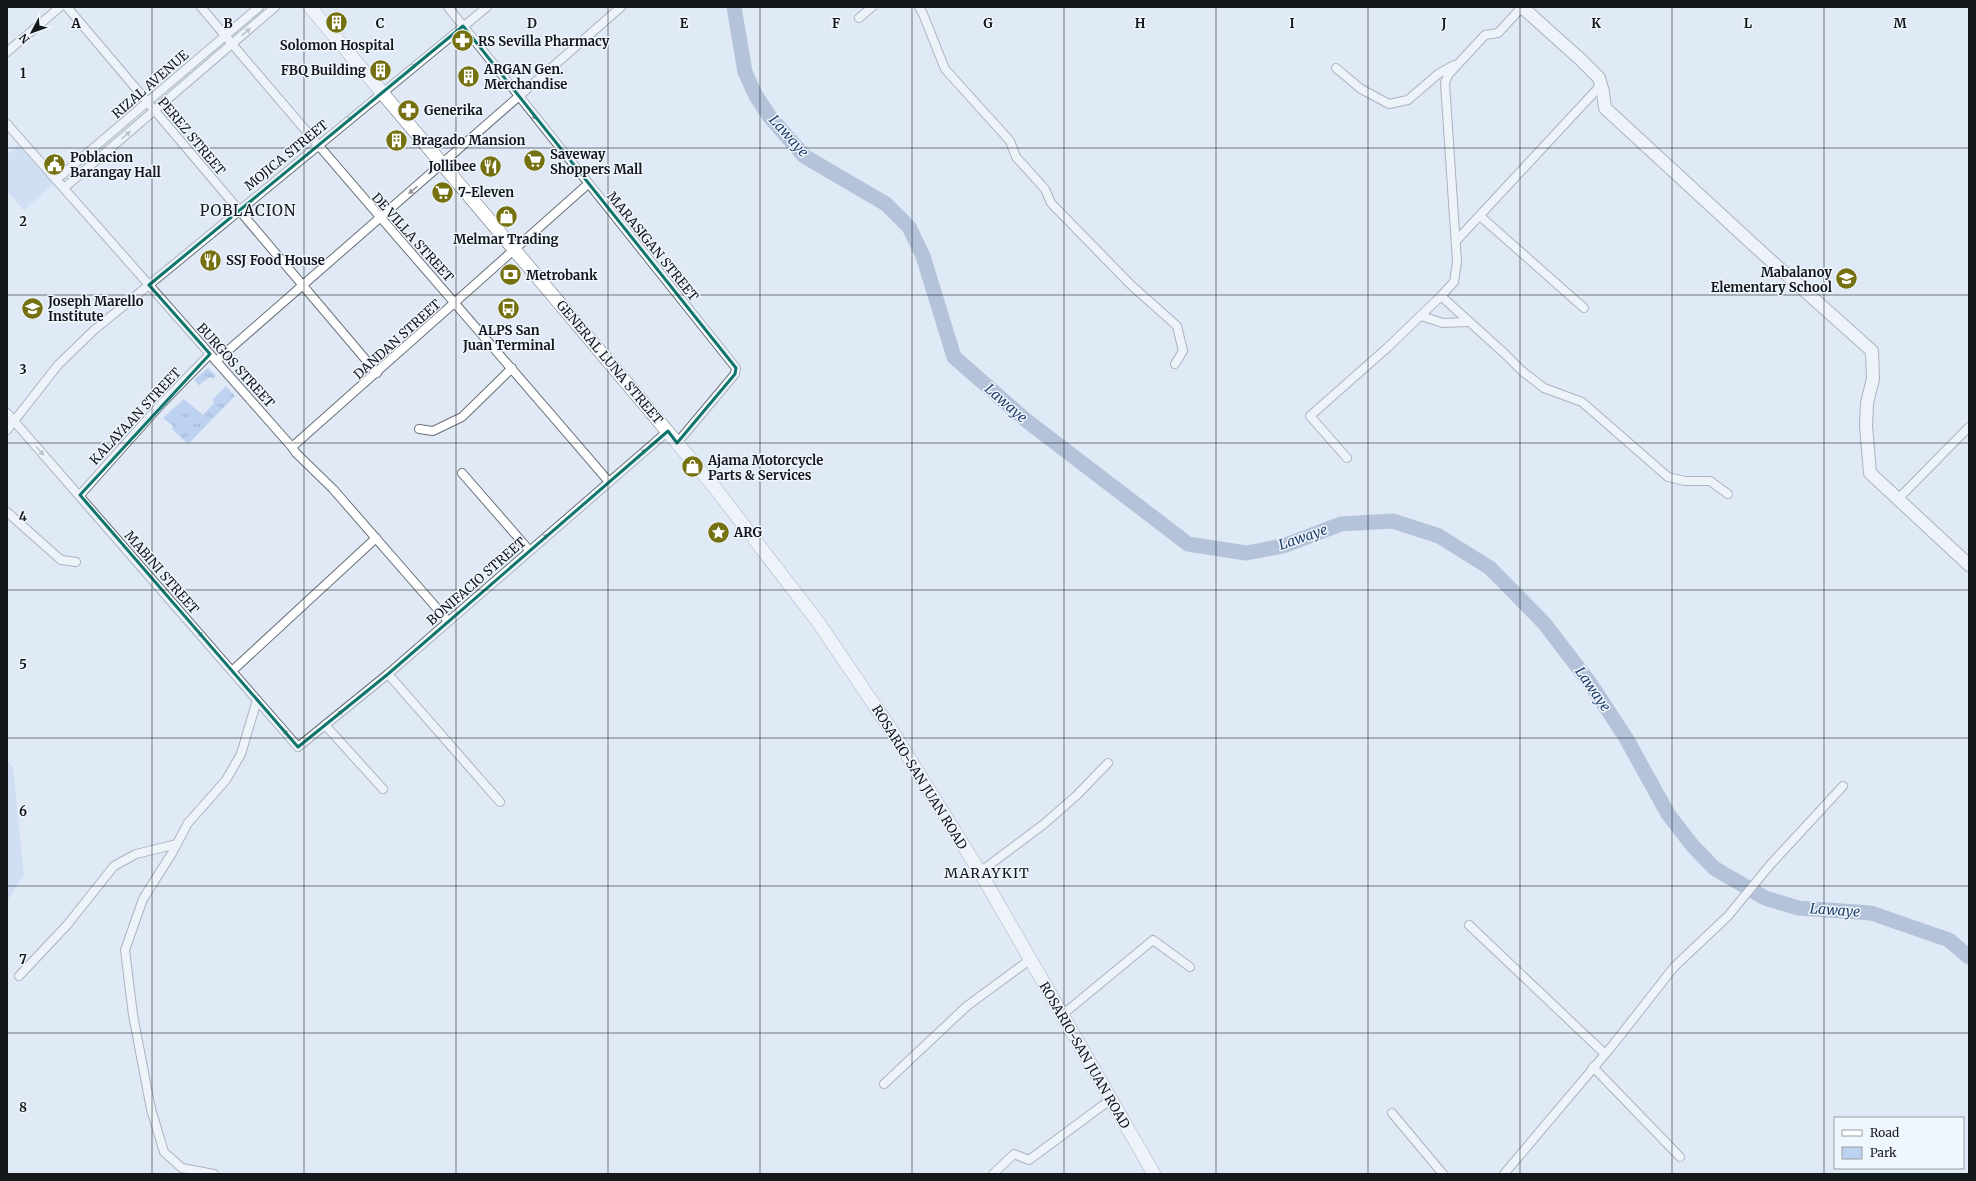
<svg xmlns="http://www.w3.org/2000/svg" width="1976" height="1181" font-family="Merriweather,serif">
<defs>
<pattern id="grass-tufts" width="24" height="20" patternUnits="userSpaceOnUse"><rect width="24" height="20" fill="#bcd2f0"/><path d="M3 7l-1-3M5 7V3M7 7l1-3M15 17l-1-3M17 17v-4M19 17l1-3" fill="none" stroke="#a1b4cd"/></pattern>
</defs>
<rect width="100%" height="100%" fill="#e0e9f5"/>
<!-- grass -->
<g fill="url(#grass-tufts)">
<polygon points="208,368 216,376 213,379 210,377 199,385 194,380"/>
<polygon points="226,386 235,396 188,444 172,429 173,426 163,418 184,399 203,415 214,403 213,399"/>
</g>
<!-- green -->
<g fill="#bcd2f0">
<polygon points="18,145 53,184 24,210 7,191 7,155"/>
<polygon points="7,761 13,767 24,875 7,901"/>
</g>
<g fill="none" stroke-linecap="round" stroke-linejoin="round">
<!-- river -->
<polyline stroke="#7e96b7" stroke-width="15" points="734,7 745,72 756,96 770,117 804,156 886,204 909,227 923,256 954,357 1027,421 1188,544 1246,553 1283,546 1341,524 1393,521 1439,536 1490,568 1544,623 1590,683 1626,738 1668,814 1692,845 1714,868 1765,898 1798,908 1871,913 1949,940 1969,957"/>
<defs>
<g id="street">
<polyline points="67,7 377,373"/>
<path d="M201,7c134,160 272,316 408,475"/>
<polyline points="448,7 736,368 735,374 677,443"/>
<polyline points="919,7 923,14 945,69 1010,141 1016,157 1045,189 1051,203 1131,285 1177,326 1183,351 1175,364"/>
<polyline points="859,18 872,7"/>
<polyline points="7,52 60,7"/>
<polyline points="1336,68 1361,89 1389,104 1408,100 1438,74 1454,65"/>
<polyline points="7,124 292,447 296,453 333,489 448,621"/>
<polyline points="57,179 259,7"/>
<polyline points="64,188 275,7"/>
<polyline points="1480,216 1584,308"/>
<polyline points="1456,241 1601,85"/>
<polyline points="1441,296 1505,354 1522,371 1544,388 1582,402 1668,477 1685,481 1710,481 1728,494"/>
<polyline points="1421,316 1443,323 1468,322"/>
<polyline points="216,361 621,7"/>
<polyline points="7,413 298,747 388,674 668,431"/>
<polyline points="419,429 433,431 462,417 512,368"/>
<polyline points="7,430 58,365 93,331 487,7"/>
<polyline points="292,447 588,184"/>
<polyline points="1347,458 1310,416 1387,348 1441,296 1454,282 1457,262 1445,83 1448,75 1459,63 1485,35 1498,33 1522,7"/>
<polyline points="462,473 529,550"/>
<polyline points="80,495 162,403 210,354"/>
<polyline points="1898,499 1969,427"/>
<polyline points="7,512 61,560 76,562"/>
<polyline points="232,671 376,538"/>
<polyline points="388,674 500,802"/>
<polyline points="325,725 383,789"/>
<polyline points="980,872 1044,824 1077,795 1108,763"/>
<polyline points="1469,925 1605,1054"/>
<polyline points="19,976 67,925 114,866 136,854 177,844"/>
<polyline points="1062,1015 1153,940 1190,967"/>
<polyline points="1593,1067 1680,1157"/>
<polyline points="884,1084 967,1006 1031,959"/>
<polyline points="1392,1113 1443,1174"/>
<polyline points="214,1174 182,1168 164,1152 151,1109 133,1015 125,950 143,899 172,853 188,823 226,780 241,754 257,700"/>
<polyline points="993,1174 1014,1154 1029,1160 1110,1100"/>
<polyline points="1504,1174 1612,1046 1674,967 1728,916 1770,865 1843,786"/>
</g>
<polyline id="secondary" points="1522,7 1580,59 1599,78 1603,92 1605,108 1758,249 1872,351 1873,379 1867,403 1866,426 1870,473 1969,565"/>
<polyline id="primary" points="310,7 715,488 818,622 896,737 980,872 1154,1174"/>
</defs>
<!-- street casing -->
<use href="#street" stroke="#68707a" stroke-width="10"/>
<!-- secondary casing -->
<use href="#secondary" stroke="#68707a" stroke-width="14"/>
<!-- primary casing -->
<use href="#primary" stroke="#68707a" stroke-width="14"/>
<!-- street -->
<use href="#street" stroke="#fff" stroke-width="8"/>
<!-- secondary -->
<use href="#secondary" stroke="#fff" stroke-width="12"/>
<!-- primary -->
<use href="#primary" stroke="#fff" stroke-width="13"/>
</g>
<!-- one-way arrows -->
<defs><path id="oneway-solid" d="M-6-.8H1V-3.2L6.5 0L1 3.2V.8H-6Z"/></defs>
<g fill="#959798">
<use href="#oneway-solid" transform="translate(246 32) rotate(-41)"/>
<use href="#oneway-solid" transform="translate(412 67) rotate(-39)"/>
<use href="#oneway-solid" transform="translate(533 115) rotate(52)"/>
<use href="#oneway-solid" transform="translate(348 120) rotate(-39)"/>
<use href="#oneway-solid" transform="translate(126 135) rotate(-41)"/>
<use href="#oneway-solid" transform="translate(413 190) rotate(140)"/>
<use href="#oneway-solid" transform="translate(40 451) rotate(48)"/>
<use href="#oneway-solid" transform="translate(642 453) rotate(-41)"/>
<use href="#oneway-solid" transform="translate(544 538) rotate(-40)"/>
<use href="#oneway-solid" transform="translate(199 633) rotate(49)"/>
<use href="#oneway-solid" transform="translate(339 714) rotate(-39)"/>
<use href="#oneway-solid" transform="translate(284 731) rotate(49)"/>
</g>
<!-- marked area -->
<path d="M0 0H1976V1181H0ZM463,26l273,342 -1,6 -58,69 -9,-12 -280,243 -90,73 -218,-252 130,-141 -61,-69z" fill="#e0e9f5" fill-opacity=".55" fill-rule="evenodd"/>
<path fill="none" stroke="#0f766e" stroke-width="3" stroke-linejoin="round" d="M463,26l273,342 -1,6 -58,69 -9,-12 -280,243 -90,73 -218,-252 130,-141 -61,-69z"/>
<!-- grid -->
<path fill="none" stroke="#14171b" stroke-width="1" stroke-opacity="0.55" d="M152,7v1167M304,7v1167M456,7v1167M608,7v1167M760,7v1167M912,7v1167M1064,7v1167M1216,7v1167M1368,7v1167M1520,7v1167M1672,7v1167M1824,7v1167M7,148h1962M7,295h1962M7,443h1962M7,590h1962M7,738h1962M7,886h1962M7,1033h1962"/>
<!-- icons -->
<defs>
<symbol id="building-disc" viewBox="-11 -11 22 22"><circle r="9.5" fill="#757010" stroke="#f0f6fd"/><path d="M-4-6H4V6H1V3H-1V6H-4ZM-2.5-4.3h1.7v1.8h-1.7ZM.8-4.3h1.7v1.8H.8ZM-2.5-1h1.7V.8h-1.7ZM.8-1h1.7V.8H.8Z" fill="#fff"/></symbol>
<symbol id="pharmacy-disc" viewBox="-11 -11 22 22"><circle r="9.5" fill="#757010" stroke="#f0f6fd"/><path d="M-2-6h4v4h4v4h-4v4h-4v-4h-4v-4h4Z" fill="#fff"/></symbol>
<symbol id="supermarket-disc" viewBox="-11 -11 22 22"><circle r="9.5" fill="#757010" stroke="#f0f6fd"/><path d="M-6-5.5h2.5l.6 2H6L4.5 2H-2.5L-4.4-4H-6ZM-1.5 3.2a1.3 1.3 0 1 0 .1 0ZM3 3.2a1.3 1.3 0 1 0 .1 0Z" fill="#fff"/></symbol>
<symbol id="civic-disc" viewBox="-11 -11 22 22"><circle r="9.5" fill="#757010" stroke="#f0f6fd"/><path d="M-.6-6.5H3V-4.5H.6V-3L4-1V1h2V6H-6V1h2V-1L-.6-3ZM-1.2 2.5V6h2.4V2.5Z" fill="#fff"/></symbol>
<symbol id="restaurant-disc" viewBox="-11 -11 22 22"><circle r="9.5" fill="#757010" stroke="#f0f6fd"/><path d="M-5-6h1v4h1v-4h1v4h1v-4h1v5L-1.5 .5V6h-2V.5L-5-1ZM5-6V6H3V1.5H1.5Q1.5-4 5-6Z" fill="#fff"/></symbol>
<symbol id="shop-disc" viewBox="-11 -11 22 22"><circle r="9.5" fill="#757010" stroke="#f0f6fd"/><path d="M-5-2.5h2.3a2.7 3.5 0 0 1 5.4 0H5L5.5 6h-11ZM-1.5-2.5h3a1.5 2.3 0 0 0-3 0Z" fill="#fff"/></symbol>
<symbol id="bank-disc" viewBox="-11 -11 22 22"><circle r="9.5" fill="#757010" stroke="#f0f6fd"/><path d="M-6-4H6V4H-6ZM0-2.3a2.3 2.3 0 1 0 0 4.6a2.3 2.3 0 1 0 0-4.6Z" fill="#fff"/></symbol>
<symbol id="school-disc" viewBox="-11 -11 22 22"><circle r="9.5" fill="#757010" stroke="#f0f6fd"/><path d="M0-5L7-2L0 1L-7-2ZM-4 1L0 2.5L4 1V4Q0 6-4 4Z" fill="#fff"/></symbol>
<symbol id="bus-disc" viewBox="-11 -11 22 22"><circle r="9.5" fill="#757010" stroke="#f0f6fd"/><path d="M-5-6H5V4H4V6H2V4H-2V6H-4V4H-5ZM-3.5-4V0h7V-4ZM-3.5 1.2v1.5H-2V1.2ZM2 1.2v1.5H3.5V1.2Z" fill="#fff"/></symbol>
<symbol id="sight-disc" viewBox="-11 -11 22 22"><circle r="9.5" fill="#757010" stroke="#f0f6fd"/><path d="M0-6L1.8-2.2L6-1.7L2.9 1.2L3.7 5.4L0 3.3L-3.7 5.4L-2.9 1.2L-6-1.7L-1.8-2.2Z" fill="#fff"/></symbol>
</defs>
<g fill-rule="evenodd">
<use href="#building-disc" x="324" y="10" width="25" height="25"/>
<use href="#pharmacy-disc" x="450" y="28" width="25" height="25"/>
<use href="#building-disc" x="368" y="58" width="25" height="25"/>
<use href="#building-disc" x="456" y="64" width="25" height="25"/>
<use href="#pharmacy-disc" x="396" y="98" width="25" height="25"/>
<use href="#building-disc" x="384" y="128" width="25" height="25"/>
<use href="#supermarket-disc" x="522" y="148" width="25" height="25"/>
<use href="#civic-disc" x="42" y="152" width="25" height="25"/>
<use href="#restaurant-disc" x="478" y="154" width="25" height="25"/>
<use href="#supermarket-disc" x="430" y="180" width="25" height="25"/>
<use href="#shop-disc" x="494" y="204" width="25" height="25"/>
<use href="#restaurant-disc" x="198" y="248" width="25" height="25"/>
<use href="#bank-disc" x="498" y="262" width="25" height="25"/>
<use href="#school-disc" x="1834" y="266" width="25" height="25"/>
<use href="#school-disc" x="20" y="296" width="25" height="25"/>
<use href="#bus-disc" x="496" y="296" width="25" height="25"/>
<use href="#shop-disc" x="680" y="454" width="25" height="25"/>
<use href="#sight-disc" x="706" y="520" width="25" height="25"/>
</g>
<g text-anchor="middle" stroke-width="3" stroke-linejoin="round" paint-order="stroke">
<!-- poi labels -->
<g font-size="13" font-weight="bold" fill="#14171b" stroke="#f0f6fd" text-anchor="start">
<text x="478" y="46">RS Sevilla Pharmacy</text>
<text x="337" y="50" text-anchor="middle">Solomon Hospital</text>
<text x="484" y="74">ARGAN Gen.<tspan x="484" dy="15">Merchandise</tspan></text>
<text x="366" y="75" text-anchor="end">FBQ Building</text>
<text x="424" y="115">Generika</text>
<text x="412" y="145">Bragado Mansion</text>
<text x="550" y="159">Saveway<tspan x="550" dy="15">Shoppers Mall</tspan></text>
<text x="70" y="162">Poblacion<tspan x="70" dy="15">Barangay Hall</tspan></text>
<text x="476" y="171" text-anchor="end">Jollibee</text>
<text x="458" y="197">7-Eleven</text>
<text x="506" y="244" text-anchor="middle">Melmar Trading</text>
<text x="226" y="265">SSJ Food House</text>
<text x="1832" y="277" text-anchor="end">Mabalanoy<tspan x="1832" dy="15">Elementary School</tspan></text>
<text x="526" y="280">Metrobank</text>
<text x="48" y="306">Joseph Marello<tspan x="48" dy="15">Institute</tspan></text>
<text x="509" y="335" text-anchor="middle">ALPS San<tspan x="509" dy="15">Juan Terminal</tspan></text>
<text x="708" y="465">Ajama Motorcycle<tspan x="708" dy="15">Parts &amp; Services</tspan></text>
<text x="734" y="537">ARG</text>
</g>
<!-- street labels -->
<g font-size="13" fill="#14171b" stroke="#f0f6fd">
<text transform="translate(150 84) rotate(-41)" y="5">RIZAL AVENUE</text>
<text transform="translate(192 136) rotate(50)" y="5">PEREZ STREET</text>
<text transform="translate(286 155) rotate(-39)" y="5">MOJICA STREET</text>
<text transform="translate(413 237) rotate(48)" y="5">DE VILLA STREET</text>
<text transform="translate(653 246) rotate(51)" y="5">MARASIGAN STREET</text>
<text transform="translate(397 339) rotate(-42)" y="5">DANDAN STREET</text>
<text transform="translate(610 362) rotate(50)" y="5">GENERAL LUNA STREET</text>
<text transform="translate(236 365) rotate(48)" y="5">BURGOS STREET</text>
<text transform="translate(135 416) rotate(-47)" y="5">KALAYAAN STREET</text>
<text transform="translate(162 572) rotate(49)" y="5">MABINI STREET</text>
<text transform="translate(476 581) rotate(-41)" y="5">BONIFACIO STREET</text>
<text transform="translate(920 777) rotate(58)" y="5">ROSARIO-SAN JUAN ROAD</text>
<text transform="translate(1085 1055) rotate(60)" y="5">ROSARIO-SAN JUAN ROAD</text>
</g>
<!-- water labels -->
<g font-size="14" font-style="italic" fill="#1e3f6b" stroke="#f0f6fd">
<text transform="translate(789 136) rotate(48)" y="5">Lawaye</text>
<text transform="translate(1006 403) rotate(41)" y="5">Lawaye</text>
<text transform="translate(1303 537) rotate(-19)" y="5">Lawaye</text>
<text transform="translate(1593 689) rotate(55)" y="5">Lawaye</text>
<text transform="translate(1835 910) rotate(4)" y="5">Lawaye</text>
</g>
<!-- neighbourhood labels -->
<g font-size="14" letter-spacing="1" fill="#14171b" stroke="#f0f6fd">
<text x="987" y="878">MARAYKIT</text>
</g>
<!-- quarter labels -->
<g font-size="15" letter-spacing="1" fill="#14171b" stroke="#f0f6fd">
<text x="248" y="216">POBLACION</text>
</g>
</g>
<g font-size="13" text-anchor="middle" font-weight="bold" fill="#14171b" stroke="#f0f6fd" stroke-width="3" stroke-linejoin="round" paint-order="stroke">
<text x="76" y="28">A</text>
<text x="228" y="28">B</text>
<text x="380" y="28">C</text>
<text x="532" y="28">D</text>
<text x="684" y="28">E</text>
<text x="836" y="28">F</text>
<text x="988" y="28">G</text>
<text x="1140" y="28">H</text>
<text x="1292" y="28">I</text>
<text x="1444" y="28">J</text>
<text x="1596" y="28">K</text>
<text x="1748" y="28">L</text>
<text x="1900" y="28">M</text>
<text x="23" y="78">1</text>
<text x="23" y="226">2</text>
<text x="23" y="374">3</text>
<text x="23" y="521">4</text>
<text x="23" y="669">5</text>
<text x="23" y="816">6</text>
<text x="23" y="964">7</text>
<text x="23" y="1112">8</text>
</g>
<!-- border -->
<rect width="1976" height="1181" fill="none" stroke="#14171b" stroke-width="16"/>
<!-- legend -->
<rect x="1834" y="1117" width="130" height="52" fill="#f0f6fd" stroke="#989da3"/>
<rect x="1842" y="1130" width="20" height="6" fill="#ffffff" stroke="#989da3"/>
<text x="1870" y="1137" font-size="12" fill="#14171b">Road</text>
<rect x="1842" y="1147" width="20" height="12" fill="#bcd2f0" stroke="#989da3"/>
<text x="1870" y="1157" font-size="12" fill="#14171b">Park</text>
<!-- north arrow -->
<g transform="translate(32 32) rotate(229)" stroke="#f0f6fd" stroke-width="3" paint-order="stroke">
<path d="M0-3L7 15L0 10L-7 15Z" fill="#14171b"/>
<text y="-6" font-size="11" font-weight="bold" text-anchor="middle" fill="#14171b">N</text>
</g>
</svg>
